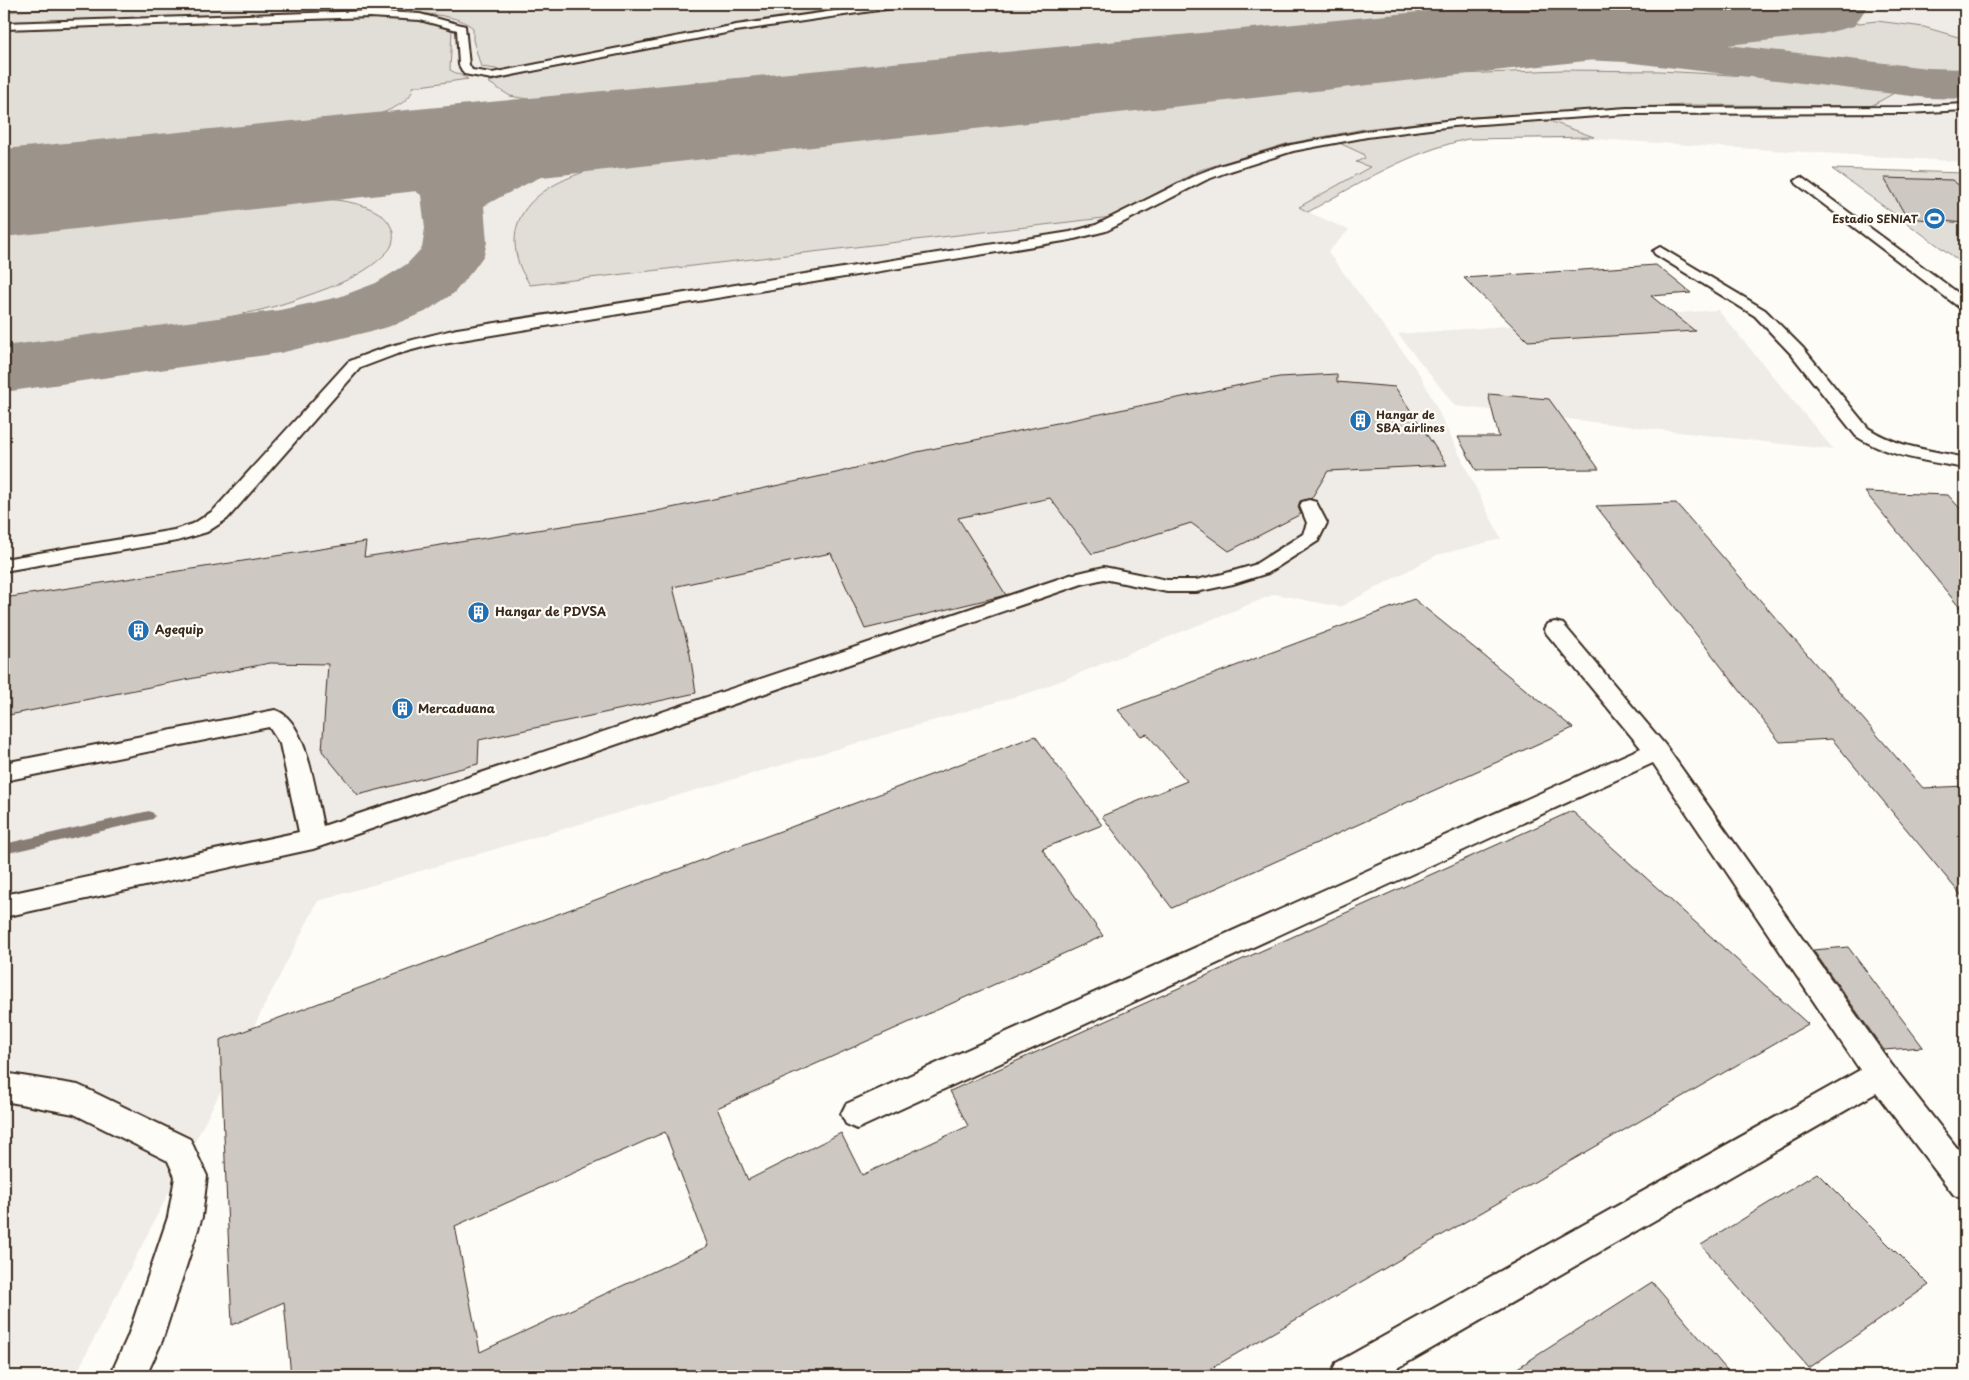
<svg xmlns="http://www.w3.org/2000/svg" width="1969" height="1380" font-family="'Playpen Sans',sans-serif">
<rect width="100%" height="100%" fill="#fdfcf7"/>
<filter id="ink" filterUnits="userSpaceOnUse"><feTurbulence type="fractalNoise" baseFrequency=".02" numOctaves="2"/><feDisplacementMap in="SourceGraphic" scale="10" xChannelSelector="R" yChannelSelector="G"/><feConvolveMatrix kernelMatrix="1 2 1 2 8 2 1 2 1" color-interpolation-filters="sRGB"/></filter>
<g filter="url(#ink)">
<!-- built -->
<g fill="#efece7">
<polygon points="115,4 1965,4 1965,162 1593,139 1468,139 1404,159 1308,212 1349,230 1328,252 1421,376 1501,539 1437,555 1340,607 1275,594 1038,690 318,901 75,1376 4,1376 4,11"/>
<polygon points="1718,310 1834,450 1455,406 1398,334"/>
</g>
<!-- green -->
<g fill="#e1ded7" stroke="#8e847a">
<path d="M126,4h743l-160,26 -205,40 -23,-3 -8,-27v-12c-19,-17 -64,-14 -89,-16l-380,11v-11z"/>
<polygon points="913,4 1586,4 588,103 544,102 510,96 488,82 646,47 821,16"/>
<path d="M381,18c24,2 50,0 71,13l-2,39 18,9 -55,8c-2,28 -80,38 -102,42l-307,30v-129z"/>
<polygon points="1877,21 1924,27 1965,39 1965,69 1926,71 1895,70 1711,47 1696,41"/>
<path d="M1562,70l98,1 106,6 130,15 -25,14 -187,-1 -64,3 -159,10 -97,11 -78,15 -86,26 -88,47 -582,68c-4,-7 -9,-14 -11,-21 -21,-63 45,-89 94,-100l744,-86z"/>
<path d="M1547,120l47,17 -126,2c-59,13 -108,44 -160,73l-9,-5 71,-40 -14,-5 9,-4 -2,-4 -28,-13 148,-18z"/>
<polygon points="1832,169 1965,173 1965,265"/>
<path d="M273,198c29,0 107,-4 119,31 3,8 1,18 -6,24 -23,25 -63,37 -94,48 -48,16 -99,22 -149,28 -46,7 -93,13 -139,19v-121z"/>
</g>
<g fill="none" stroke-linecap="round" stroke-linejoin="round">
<!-- stream -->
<polygon fill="#887d74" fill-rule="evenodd" points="149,811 153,813 155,816 153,819 4,854 4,844"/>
<!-- taxiway -->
<g fill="#9c938a" fill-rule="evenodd">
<polygon points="1503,29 1564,31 1685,40 1928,68 1965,69 1965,99 1928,98 1625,62 1503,56 1442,56 1426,53 1420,43 1426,33 1442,30"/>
<path d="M634,111l19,5 7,11c-11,16 -21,14 -39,19 -48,14 -93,36 -137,60l3,36 -3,13 -10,14 -20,24 -29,19 -37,15 -108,26 -276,39v-46l276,-36 59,-13 37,-14 31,-19 15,-16 3,-20 -4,-33c-36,-28 -83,-12 -124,-22l-8,-12 8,-12c48,-12 124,-8 165,22l82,-36z"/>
</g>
<!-- runway -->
<polygon fill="#9c938a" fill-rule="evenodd" points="1501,4 1869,4 1854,26 1818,35 4,237 4,149"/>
</g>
<!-- building -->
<g fill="#cdc8c2" stroke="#3b2a1e" fill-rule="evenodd">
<polygon points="1884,178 1952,180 1965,190 1965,223 1907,218"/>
<polygon points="1656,265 1691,293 1651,296 1695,331 1528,341 1464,278"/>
<polygon points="1337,374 1337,382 1395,387 1447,465 1328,471 1311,499 1300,501 1298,507 1301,514 1229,551 1191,523 1092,554 1050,498 958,518 1006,595 865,629 831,553 673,587 690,654 696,693 479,740 478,764 358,795 322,751 328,664 270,663 4,716 4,598 366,542 364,557 652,512 836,473 917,452 1279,377"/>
<polygon points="1488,394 1549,399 1599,469 1476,470 1458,437 1499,437"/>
<polygon points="1865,492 1948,495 1965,514 1965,614"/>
<polygon points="1676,503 1923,788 1965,786 1965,900 1832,739 1780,742 1596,506"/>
<polygon points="1414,599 1573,728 1172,908 1102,816 1187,781 1147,734 1141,736 1118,710"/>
<path d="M1035,736l67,89 -60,24 61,87 -386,172 31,72 93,-47 21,42 106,-49 -18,-35 622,-280 236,213 -610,352h-907l-7,-74 -52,23 -12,-285zM665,1132l43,114 -228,106 -25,-126z"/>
<polygon points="1848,947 1923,1047 1884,1050 1813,950"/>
<polygon points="1817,1173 1929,1285 1809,1368 1701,1245"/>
<polygon points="1652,1282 1732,1376 1505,1376"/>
</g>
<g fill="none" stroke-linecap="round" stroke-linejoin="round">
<defs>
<g id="lane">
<polygon points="883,4 903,4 899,7 736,31 492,79 464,74 459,65 457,30 420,20 370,17 4,29 4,23 370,11 420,14 465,26 469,65 472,70 492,73 736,25"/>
<path d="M1965,104v6l-58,3 -280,1 -174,12 -86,11 -74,14 -66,21 -21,8 -100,51 -36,9 -639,105 -34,9 -37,14 -133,151 -20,13 -30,9 -173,30v-12l170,-29 19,-6 20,-13 135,-149c35,-16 72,-24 109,-33l613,-97 26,-7 102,-51 21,-8 72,-21 76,-14 86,-11 174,-12 280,-1z"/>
<polygon points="1801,177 1965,298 1965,309 1960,308 1797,184 1795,181"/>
<path d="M1660,247l105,63 38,38 65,80c30,20 64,22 97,30v10c-37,-7 -77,-11 -109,-32l-65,-82 -36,-38 -100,-62 -2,-3z"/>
<path d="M1309,500l7,2 11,21 -9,18 -50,32 -35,11 -37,8h-29l-63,-13 -22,5 -769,265 -309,68v-22l295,-63 -19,-88 -11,-17 -265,54v-18l271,-53c32,9 41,86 48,116l747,-251 34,-8 63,13h29l27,-6 31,-9 49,-31 4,-11 -7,-17 2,-4z"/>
<polygon points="1555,622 1563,624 1665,745 1891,1064 1965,1158 1965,1200 1954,1195 1876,1093 1384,1376 1331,1376 1336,1363 1860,1070 1653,763 868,1124 857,1129 846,1124 841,1114 846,1104 1641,748 1547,634 1544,629 1547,624"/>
<polygon points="4,1073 78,1085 89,1090 190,1139 207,1176 202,1217 162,1341 146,1376 110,1376 128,1336 168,1217 175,1177 168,1161 74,1114 4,1101"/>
</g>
</defs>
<!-- lane casing -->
<use href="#lane" stroke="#3b2a1e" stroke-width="4"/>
<!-- lane -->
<use href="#lane" fill="#fdfcf7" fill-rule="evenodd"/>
</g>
</g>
<!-- icons -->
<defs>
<symbol id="stadium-disc" viewBox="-11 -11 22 22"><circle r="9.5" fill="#1f6fb2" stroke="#fdfcf7"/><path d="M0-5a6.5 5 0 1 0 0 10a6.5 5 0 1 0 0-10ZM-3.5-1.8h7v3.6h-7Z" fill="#fff"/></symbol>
<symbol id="building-disc" viewBox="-11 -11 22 22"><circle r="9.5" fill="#1f6fb2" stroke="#fdfcf7"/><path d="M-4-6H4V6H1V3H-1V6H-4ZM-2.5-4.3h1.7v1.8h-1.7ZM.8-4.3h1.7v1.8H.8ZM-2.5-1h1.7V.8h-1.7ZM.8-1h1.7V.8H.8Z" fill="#fff"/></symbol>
</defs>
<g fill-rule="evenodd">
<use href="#stadium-disc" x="1922" y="206" width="25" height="25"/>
<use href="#building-disc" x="1348" y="408" width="25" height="25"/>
<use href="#building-disc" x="466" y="600" width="25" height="25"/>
<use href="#building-disc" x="126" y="618" width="25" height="25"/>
<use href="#building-disc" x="390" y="696" width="25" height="25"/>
</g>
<g text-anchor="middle" stroke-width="4.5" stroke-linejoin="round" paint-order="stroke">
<!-- far-poi labels -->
<g font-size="11" font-weight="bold" fill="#3b2a1e" stroke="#fdfcf7" text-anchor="end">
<text x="1918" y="223">Estadio SENIAT</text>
<text x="1376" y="419" text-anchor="start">Hangar de<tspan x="1376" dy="13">SBA airlines</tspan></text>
</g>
<!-- poi labels -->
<g font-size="12" font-weight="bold" fill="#3b2a1e" stroke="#fdfcf7" text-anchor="start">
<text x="495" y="616">Hangar de PDVSA</text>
<text x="155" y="634">Agequip</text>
<text x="418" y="713">Mercaduana</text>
</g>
</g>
<!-- margin -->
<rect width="1969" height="1380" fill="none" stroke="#fdfcf7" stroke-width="20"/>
<rect x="10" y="10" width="1949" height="1360" fill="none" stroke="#3b2a1e" stroke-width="2" filter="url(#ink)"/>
</svg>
